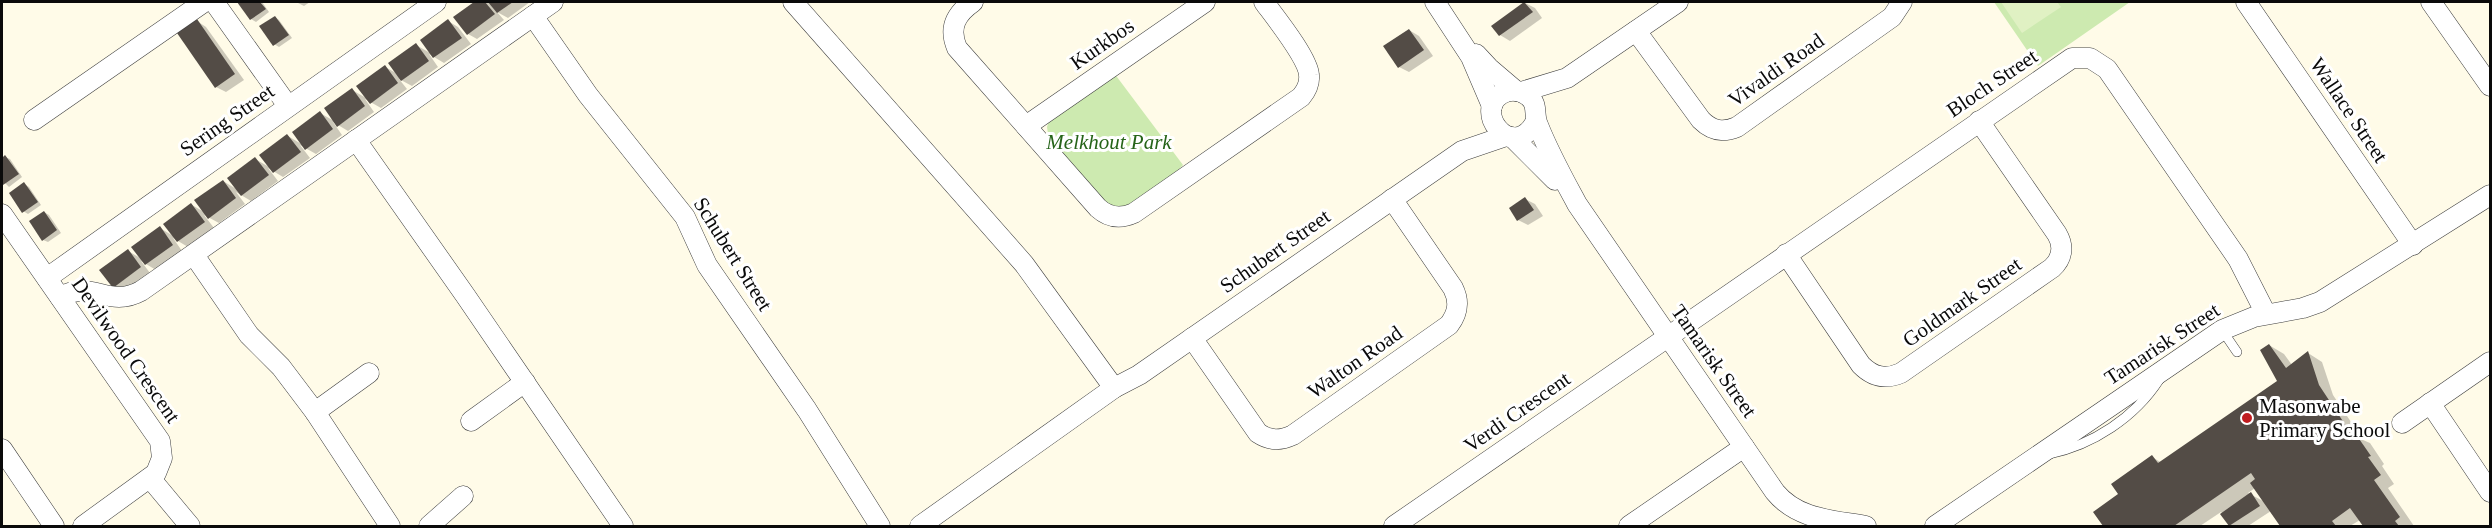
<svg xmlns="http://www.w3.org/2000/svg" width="2492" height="528" font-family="'Times New Roman',serif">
<rect width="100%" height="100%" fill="#fffbe8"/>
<!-- green -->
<g fill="#cdeab0">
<polygon points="1994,2 2130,2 2038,66"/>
<polygon points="1114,73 1183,165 1166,183 1132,207 1110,209 1049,140 1047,127 1049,120"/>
</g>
<!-- pitch -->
<polygon fill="#e0f1c3" points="2001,2 2057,2 2061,7 2022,33"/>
<!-- shadow -->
<g fill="#0003" fill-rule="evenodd">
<polygon points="239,2 262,2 269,12 256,22 251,19"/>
<polygon points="296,2 310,2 304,6"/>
<polygon points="477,2 487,2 492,4 490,2 530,2 508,18 497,12 504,20 477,39 468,34 455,17"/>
<polygon points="1525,3 1535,8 1542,18 1510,41 1500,35 1493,26"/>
<polygon points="275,17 279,20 292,38 279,47 274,44"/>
<polygon points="197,21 206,27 244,80 226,92 216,87"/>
<polygon points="448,21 458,27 471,44 444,63 429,54 438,67 412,86 399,79 407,89 381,108 365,99 374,112 348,131 333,122 342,135 316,154 300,145 310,158 283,177 268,168 278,181 251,201 236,192 245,204 219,223 204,215 214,228 188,247 173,238 182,251 156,270 141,261 150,273 124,293 114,287 128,251 142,259 160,228 175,237 192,205 206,213 223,181 238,190 255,159 271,168 288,136 303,145 320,113 336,122 352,90 368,99 385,67 398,74 416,45 432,54"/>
<polygon points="1409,30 1419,36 1433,56 1409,72 1399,67"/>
<polygon points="5,157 10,159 22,177 9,187 2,180 2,159"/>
<polygon points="24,184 29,187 41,205 28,214 23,211"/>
<polygon points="1525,199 1535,204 1543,216 1528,225 1518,220"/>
<polygon points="44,212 49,215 61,233 48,242 43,240"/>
<path d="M2269,345l15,9 8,11 16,-12 14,9 11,33 30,45 7,3 14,21 -2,2 12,18 -6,4 26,38h-49l-5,-6 -10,6h-68l-11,-15 -23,15h-16l-11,-14 -21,14h-95l-10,-13 26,-18 31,-38 10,6 117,-82zM2255,488l10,14 -17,-9z"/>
</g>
<!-- building -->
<g fill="#534c46">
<polygon points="237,2 260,2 266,9 250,20"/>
<polygon points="474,2 485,2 495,14 467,35 453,17"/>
<polygon points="488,2 513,2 497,13"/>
<polygon points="1524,2 1533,12 1499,36 1491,26"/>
<polygon points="275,16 289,35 273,46 259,26"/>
<polygon points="197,19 235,74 215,88 177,33"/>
<polygon points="448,19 462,38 433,58 420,40"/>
<polygon points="1409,29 1424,50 1398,68 1383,46"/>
<polygon points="416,43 429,61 401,81 388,63"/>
<polygon points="385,65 398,83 370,104 356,86"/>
<polygon points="352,88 365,106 337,127 324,108"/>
<polygon points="320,111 333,129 305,150 292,132"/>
<polygon points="287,134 301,152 273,173 259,155"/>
<polygon points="5,155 19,174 3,185 2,158"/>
<polygon points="255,157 269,175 241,196 227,178"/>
<polygon points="223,180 236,198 208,219 194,200"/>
<polygon points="24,182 38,202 22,213 9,193"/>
<polygon points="1525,197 1534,210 1517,221 1509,208"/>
<polygon points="191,203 205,222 177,242 163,224"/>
<polygon points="44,211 57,230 42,241 29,221"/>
<polygon points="160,226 173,245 145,265 131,247"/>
<polygon points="128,249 141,267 113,288 99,270"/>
<polygon points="2269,344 2286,368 2308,351 2319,385 2352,435 2355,433 2371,456 2368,457 2381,475 2374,480 2400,517 2395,521 2399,526 2363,526 2350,508 2332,521 2336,526 2280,526 2250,483 2255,479 2251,473 2174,526 2103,526 2093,512 2118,494 2111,484 2152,455 2158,463 2277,381 2260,350"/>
<polygon points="2251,492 2260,506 2229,526 2220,514"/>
</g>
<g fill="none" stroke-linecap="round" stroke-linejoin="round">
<defs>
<g id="lane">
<polyline points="2222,330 2237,352"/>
<path d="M2049,454c44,-9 86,-37 110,-74"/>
</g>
<g id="street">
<polyline points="214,2 288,106"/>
<polyline points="793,2 1024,264 1114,388"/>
<path d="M973,2c-16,11 -25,25 -16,46l141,160c11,10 23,11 36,5l167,-116c5,-6 9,-13 8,-22 -1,-17 -34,-58 -45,-73"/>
<polyline points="1435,2 1471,57 1492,106"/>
<polyline points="2246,2 2413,245"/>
<polyline points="2431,2 2490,86"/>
<polyline points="533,16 588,95 685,217 707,265 807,410 880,526"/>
<path d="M1636,31l65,89c11,11 22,13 36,7l155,-110 10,-15"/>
<polyline points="1476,54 1489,68 1516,91"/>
<polyline points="1521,92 1567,78 1678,2"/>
<polyline points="34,120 204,2"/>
<path d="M1536,121c-24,45 -68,-15 -30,-29 7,-2 16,-1 22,4 11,8 5,19 10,29 11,28 25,53 39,79l198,288c23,28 58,28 91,34"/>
<polyline points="1026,126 1205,2"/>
<polyline points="1512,137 1555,180"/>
<polyline points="356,140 465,295 623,526"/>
<polyline points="2,214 160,441 162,458 156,473 83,526"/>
<path d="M1786,254l75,111c12,12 24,15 40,8l151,-105c11,-10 12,-22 5,-34l-78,-113"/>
<polyline points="194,255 249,335 281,367 315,412 390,526"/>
<polyline points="47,278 436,2"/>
<path d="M60,297c33,-18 48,12 81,-6l412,-289"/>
<path d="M1192,338l66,95c12,8 22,8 35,2l156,-110c9,-12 11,-23 4,-37l-61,-89"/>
<polyline points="2430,403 2490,492"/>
<polyline points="315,412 369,373"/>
<polyline points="471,421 525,382"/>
<polyline points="2402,423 2490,362"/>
<polyline points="2,449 54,526"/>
<polyline points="150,478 190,526"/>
<polyline points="429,526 463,496"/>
<polyline points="920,526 1114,388 1139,375 1462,151 1506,136"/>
<polyline points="1394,526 2072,58 2090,58 2107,69 2238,259 2266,314"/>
<polyline points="1629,526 1744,447"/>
<polyline points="1935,526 2222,330 2254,317 2303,308 2320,302 2490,195"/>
</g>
</defs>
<!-- lane casing -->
<use href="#lane" stroke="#3d3d3d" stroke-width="10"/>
<!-- street casing -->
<use href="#street" stroke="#3d3d3d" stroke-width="21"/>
<!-- lane -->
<use href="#lane" stroke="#fff" stroke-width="9"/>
<!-- street -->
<use href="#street" stroke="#fff" stroke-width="20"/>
</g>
<!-- markers -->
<circle fill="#c01d20" stroke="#fff" stroke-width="2" cx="2247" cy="418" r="6"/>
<g text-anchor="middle" stroke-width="6" stroke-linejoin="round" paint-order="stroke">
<!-- street labels -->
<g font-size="21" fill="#0a0a0a" stroke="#fff">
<text transform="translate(1102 44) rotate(-35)" y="7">Kurkbos</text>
<text transform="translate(1776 70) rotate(-35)" y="7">Vivaldi Road</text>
<text transform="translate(1992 83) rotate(-34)" y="7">Bloch Street</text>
<text transform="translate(2349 110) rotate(56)" y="7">Wallace Street</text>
<text transform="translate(227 120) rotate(-35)" y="7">Sering Street</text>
<text transform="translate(1275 251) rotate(-35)" y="7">Schubert Street</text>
<text transform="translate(733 254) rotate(58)" y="7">Schubert Street</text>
<text transform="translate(1962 302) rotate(-35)" y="7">Goldmark Street</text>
<text transform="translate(2162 344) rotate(-33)" y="7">Tamarisk Street</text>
<text transform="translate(126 350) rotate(55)" y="7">Devilwood Crescent</text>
<text transform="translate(1714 361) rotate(55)" y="7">Tamarisk Street</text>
<text transform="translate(1355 362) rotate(-35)" y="7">Walton Road</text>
<text transform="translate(1517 412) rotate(-35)" y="7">Verdi Crescent</text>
</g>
<!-- park labels -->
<g font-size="21" font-style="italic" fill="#266419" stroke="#fff">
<text x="1109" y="149">Melkhout Park</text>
</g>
<!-- poi labels -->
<g font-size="21" fill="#0a0a0a" stroke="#fff" text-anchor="start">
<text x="2259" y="413">Masonwabe<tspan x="2259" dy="24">Primary School</tspan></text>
</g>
</g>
<!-- border -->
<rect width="2492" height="528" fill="none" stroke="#0a0a0a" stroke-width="6"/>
</svg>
